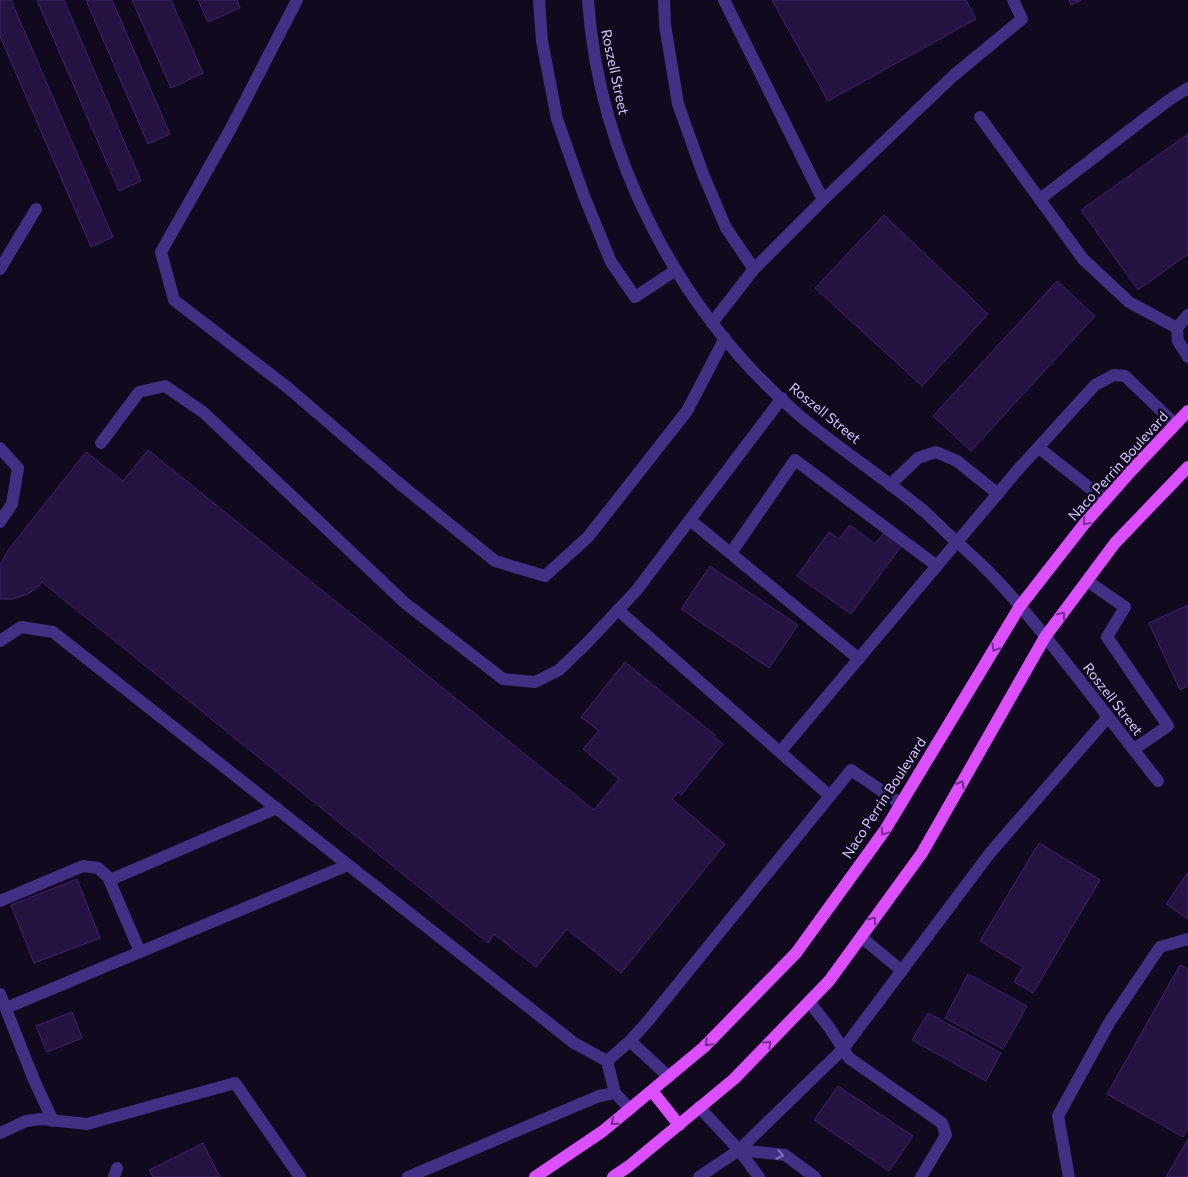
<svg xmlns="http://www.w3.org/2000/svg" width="1188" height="1177" font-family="Commissioner,sans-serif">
<rect width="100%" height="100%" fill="#110a1f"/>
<!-- building -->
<g fill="#251442" stroke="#402371">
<polygon points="0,0 11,0 113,237 91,247 0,36"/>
<polygon points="37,0 64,0 141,181 119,191"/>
<polygon points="86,0 112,0 170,134 148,144"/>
<polygon points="132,0 171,0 203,73 171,88"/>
<polygon points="198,0 237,0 240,8 208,22"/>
<polygon points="772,0 966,0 976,19 828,101"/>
<polygon points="1069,0 1081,0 1071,5"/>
<polygon points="1188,134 1188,254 1138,290 1081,210"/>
<polygon points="884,215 988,314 922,386 815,288"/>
<polygon points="1057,281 1095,316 971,451 933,416"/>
<polygon points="148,450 594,810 619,779 583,749 599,731 581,717 625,662 715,735 713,736 723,744 681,795 678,792 672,799 725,844 621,973 567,929 536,967 494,934 488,943 42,582 39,586 28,594 13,599 0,599 0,565 9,549 86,452 123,481"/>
<polygon points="850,525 875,544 884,533 902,545 851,614 797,576 829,532 839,539"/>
<polygon points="710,566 798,625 769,668 681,609"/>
<polygon points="1188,605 1188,686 1180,690 1149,623"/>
<polygon points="1039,843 1100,880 1033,993 1014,982 1023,967 980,941"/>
<polygon points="1188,872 1188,919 1166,904"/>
<polygon points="77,879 100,938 34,963 11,905"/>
<polygon points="1180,965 1188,969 1188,1129 1183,1137 1107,1094"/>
<polygon points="968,974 1027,1006 1003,1049 945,1018"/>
<polygon points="72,1012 82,1038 47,1052 36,1026"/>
<polygon points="928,1013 1001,1053 986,1081 912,1040"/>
<polygon points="838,1086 913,1136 889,1171 814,1120"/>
<polygon points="1188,1139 1188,1177 1166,1177"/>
<polygon points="203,1143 220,1177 153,1177 149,1170"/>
</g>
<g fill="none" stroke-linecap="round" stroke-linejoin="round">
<!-- minor -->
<g stroke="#413084" stroke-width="12">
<polyline points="297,0 230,130 161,252 174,300 287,387 400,484 495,561 545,576 588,537 687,411 725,338"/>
<polyline points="539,0 542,41 557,119 584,196 611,262 635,297 676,270"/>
<path d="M588,0c11,159 91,312 212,416 38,32 80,59 119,91 10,8 20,18 29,27 12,11 25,22 37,34 34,34 63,72 93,110 27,35 53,68 80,103"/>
<polyline points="664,0 665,25 678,104 703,174 726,228 754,269"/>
<polyline points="724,0 823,200"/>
<polyline points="980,117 1083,259 1129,302 1177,328"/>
<polyline points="1040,199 1169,100 1188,88"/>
<polyline points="0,269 36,209"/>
<polyline points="1188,315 1177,328 1178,341 1188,357"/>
<polyline points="712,323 754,269 823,200 953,76 1022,19 1013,0"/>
<polyline points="101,443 139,392 165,386 203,412 405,603 503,679 535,682 559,670 586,644 636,591 782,398"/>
<polyline points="0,448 18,468 12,504 0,522"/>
<polyline points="1039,448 1105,500"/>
<polyline points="890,485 918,458 936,452 957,461 998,494"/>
<polyline points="690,520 859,659"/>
<polyline points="731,553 795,460 937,566"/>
<polyline points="1087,581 1125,607 1107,637 1168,726 1134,749"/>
<polyline points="618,610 830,796"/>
<polyline points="0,641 21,627 53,632 574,1043 607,1061 630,1041 648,1021 851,770 901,804"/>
<polyline points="780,752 1016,472 1095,385 1114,375 1125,376 1175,424"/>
<polyline points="110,880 277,808"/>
<polyline points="0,901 83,866 98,868 108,877 140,952"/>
<polyline points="861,937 902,971"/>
<polyline points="0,994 34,1080 53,1121"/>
<polyline points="809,1002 829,1027 849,1058 942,1123 946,1135 921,1177"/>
<polyline points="6,1008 348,865"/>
<polyline points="630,1041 669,1077"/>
<polyline points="607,1061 615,1093"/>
<polyline points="699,1107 739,1150 759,1177"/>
<polyline points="0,1133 26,1121 41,1119 87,1124 235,1083 300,1177"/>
<polyline points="739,1150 785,1155 815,1177"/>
<polyline points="114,1177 117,1168"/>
<polyline points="408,1177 599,1096 615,1093 630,1109"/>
<polyline points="699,1177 739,1150 843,1049 990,853 1108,717"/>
<polyline points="1069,1177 1058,1116 1109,1023 1160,947 1188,939"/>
</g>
<!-- major -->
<g stroke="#db4fff" stroke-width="12">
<polyline points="652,1091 679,1125"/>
<polyline points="535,1177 603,1131 704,1047 796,953 885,830 1020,606 1085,523 1131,471 1188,411"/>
<polyline points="613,1177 629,1166 734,1079 829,981 922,853 1045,637 1115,543 1188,467"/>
</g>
</g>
<!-- one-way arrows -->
<defs><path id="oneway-chevron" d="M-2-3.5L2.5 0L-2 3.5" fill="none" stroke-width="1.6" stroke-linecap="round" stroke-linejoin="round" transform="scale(1.25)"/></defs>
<g stroke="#762c8f">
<use href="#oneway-chevron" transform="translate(1086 522) rotate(130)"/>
<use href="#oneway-chevron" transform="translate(1062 615) rotate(-53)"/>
<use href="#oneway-chevron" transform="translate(995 648) rotate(121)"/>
<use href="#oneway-chevron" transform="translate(961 784) rotate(-60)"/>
<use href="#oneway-chevron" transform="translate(884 832) rotate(124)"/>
<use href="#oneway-chevron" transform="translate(873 920) rotate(-54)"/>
<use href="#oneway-chevron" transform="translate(708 1043) rotate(135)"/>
<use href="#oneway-chevron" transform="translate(768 1044) rotate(-46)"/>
<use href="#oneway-chevron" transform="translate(614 1122) rotate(140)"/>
</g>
<use stroke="#8574bb" href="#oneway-chevron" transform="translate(780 1155) rotate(13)"/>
<g text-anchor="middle" stroke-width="5" stroke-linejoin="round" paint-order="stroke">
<!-- street labels -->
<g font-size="14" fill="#d8c8ff" stroke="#110a1f">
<text transform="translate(615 72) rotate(78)" y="5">Roszell Street</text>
<text transform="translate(825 413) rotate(39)" y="5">Roszell Street</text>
<text transform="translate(1118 466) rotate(-48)" y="5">Naco Perrin Boulevard</text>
<text transform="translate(1113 699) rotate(52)" y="5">Roszell Street</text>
<text transform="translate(884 798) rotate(-57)" y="5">Naco Perrin Boulevard</text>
</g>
</g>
</svg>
